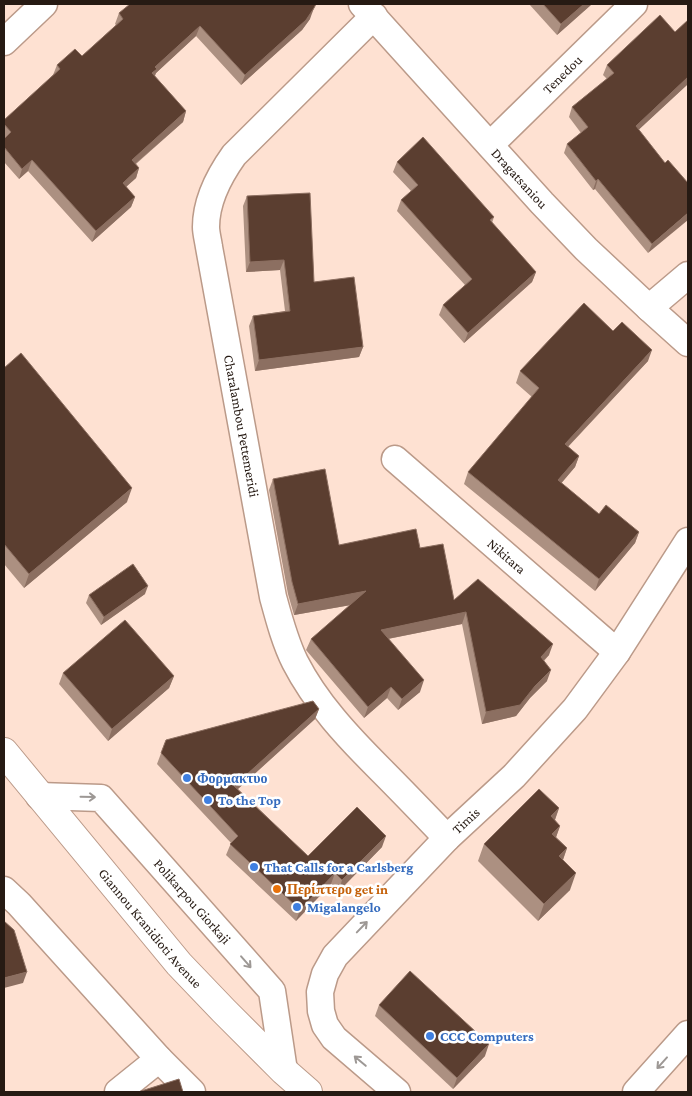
<svg xmlns="http://www.w3.org/2000/svg" width="692" height="1096" font-family="'Crimson Pro',serif">
<rect width="100%" height="100%" fill="#fee1d2"/>
<g fill="none" stroke-linecap="round" stroke-linejoin="round">
<defs>
<g id="minor">
<path id="s1" d="M362,4l180,199 44,46 63,59 39,35"/>
<path id="s2" d="M374,16l-140,139c-15,21 -28,45 -28,72 0,6 2,13 3,20l64,350c6,22 12,45 22,65 21,41 53,75 85,107 23,23 45,46 67,69"/>
<polyline points="4,42 44,4"/>
<path id="s3" d="M490,145l144,-141"/>
<polyline points="649,308 688,275"/>
<path id="s4" d="M395,459l222,193"/>
<path id="s5" d="M39,796l62,2 171,193 12,80"/>
<polyline points="4,890 19,904 159,1059 192,1092"/>
<polyline points="118,1092 159,1059"/>
<path id="s6" d="M397,1092l-63,-54 -9,-13 -4,-14 -1,-19 5,-18 10,-18 112,-118 67,-62 61,-67 42,-57 71,-111"/>
<polyline points="636,1092 688,1034"/>
</g>
<g id="primary">
<path id="s7" d="M4,752l175,212 45,47 60,60 24,21"/>
</g>
</defs>
<!-- minor casing -->
<use href="#minor" stroke="#bb9a89" stroke-width="29"/>
<!-- primary casing -->
<use href="#primary" stroke="#bb9a89" stroke-width="30"/>
<!-- minor -->
<use href="#minor" stroke="#fff" stroke-width="26"/>
<!-- primary -->
<use href="#primary" stroke="#fff" stroke-width="28"/>
</g>
<!-- wall -->
<g fill="#ac9081">
<polygon points="529,4 592,4 557,35"/>
<polygon points="119,13 310,19 302,30 241,85 196,36 156,73 155,76 186,111 183,122 136,164 139,168 136,178 126,187 135,197 131,207 92,242 28,171 19,179 4,162 4,120 53,75 57,65 82,56 116,25 115,24"/>
<polygon points="688,20 688,84 638,130 665,163 688,183 648,253 595,189 593,190 564,153 567,144 581,133 569,117 572,107 607,79 603,75 607,65 675,32"/>
<polygon points="397,162 494,217 492,223 536,272 532,282 464,343 439,315 443,305 465,285 397,211 401,200 411,191 393,172"/>
<polygon points="247,196 314,282 363,347 359,357 255,371 249,326 253,316 285,311 280,270 246,272 243,206"/>
<polygon points="613,331 648,361 568,447 579,456 575,467 561,483 599,514 639,532 635,543 595,591 464,484 468,472 532,397 516,383 520,371"/>
<polygon points="4,368 127,502 24,588 4,564"/>
<polygon points="273,479 339,545 420,548 454,600 549,655 544,661 547,681 530,698 516,716 482,724 462,624 388,639 420,692 398,710 387,698 364,718 306,650 311,639 351,605 294,615 288,594 269,490"/>
<polygon points="145,594 101,625 86,603 89,595"/>
<polygon points="63,673 174,676 169,688 108,741 59,684"/>
<polygon points="319,709 315,719 238,789 308,856 382,847 339,891 331,884 296,921 226,855 231,843 157,764 166,740"/>
<polygon points="559,808 555,820 560,826 556,837 567,848 563,860 570,890 538,921 478,861 484,844"/>
<polygon points="379,1005 485,1056 453,1089 375,1016"/>
</g>
<!-- shaded-wall -->
<g fill="#8c6f61">
<polygon points="584,4 592,4 557,35 561,24"/>
<polygon points="314,8 310,19 302,30 241,85 245,75"/>
<polygon points="200,26 196,36 156,73 153,79 149,84 155,67"/>
<polygon points="688,77 688,84 632,136 636,126"/>
<polygon points="186,111 183,122 128,170 132,160"/>
<polygon points="32,160 28,171 19,179 22,169"/>
<polygon points="139,168 136,178 119,193 123,183"/>
<polygon points="598,179 595,189 593,190 596,181"/>
<polygon points="135,197 131,207 92,242 96,231"/>
<polygon points="688,213 688,220 648,253 652,244"/>
<polygon points="284,260 280,270 246,272 250,262"/>
<polygon points="536,272 532,282 464,343 468,333"/>
<polygon points="363,347 359,357 255,371 259,360"/>
<polygon points="652,350 648,361 560,455 565,444"/>
<polygon points="579,456 575,467 554,492 558,480"/>
<polygon points="132,488 127,502 24,588 29,574"/>
<polygon points="639,532 635,543 595,591 599,579"/>
<polygon points="148,586 145,594 101,625 104,617"/>
<polygon points="366,591 362,603 294,615 298,604"/>
<polygon points="466,612 462,624 377,641 381,630"/>
<polygon points="553,644 549,655 536,668 541,657"/>
<polygon points="551,670 547,681 530,698 516,716 482,724 486,712 535,686"/>
<polygon points="174,676 169,688 108,741 112,729"/>
<polygon points="424,680 420,692 398,710 402,699"/>
<polygon points="391,687 387,698 364,718 368,707"/>
<polygon points="319,709 315,719 230,796 234,786"/>
<polygon points="559,808 553,825 551,816"/>
<polygon points="560,826 554,843 552,834"/>
<polygon points="386,836 382,847 339,891 342,880"/>
<polygon points="567,848 561,865 559,856"/>
<polygon points="335,873 331,884 296,921 300,910"/>
<polygon points="576,873 570,890 538,921 544,904"/>
<polygon points="27,972 23,983 4,988 4,978"/>
<polygon points="489,1044 485,1056 453,1089 457,1078"/>
</g>
<!-- building -->
<g fill="#5b3e30" stroke="#8c6f61">
<polygon points="130,4 316,4 314,8 306,20 245,75 200,26 155,67 157,69 152,73 186,111 132,160 139,168 123,183 135,197 96,231 32,160 22,169 4,147 4,139 11,132 4,124 4,120 60,69 57,65 75,49 82,56 123,19 119,13"/>
<polygon points="543,4 584,4 561,24"/>
<polygon points="660,15 675,32 688,20 688,77 636,126 665,163 668,160 688,183 688,213 652,244 598,179 596,181 567,144 588,127 572,107 614,73 607,65"/>
<polygon points="423,137 494,217 490,220 536,272 468,333 443,305 472,279 401,200 418,185 397,162"/>
<polygon points="310,193 314,282 354,277 363,347 259,360 253,316 290,311 284,260 250,262 247,196"/>
<polygon points="584,303 613,331 622,322 652,350 565,444 579,456 558,480 599,514 606,505 639,532 599,579 468,472 539,388 520,371"/>
<polygon points="21,353 132,488 29,574 4,544 4,368"/>
<polygon points="325,469 339,545 416,529 420,548 443,544 454,600 478,579 553,644 541,657 551,670 535,686 520,705 486,712 466,612 381,630 424,680 402,699 391,687 368,707 311,639 366,591 298,604 292,582 273,479"/>
<polygon points="133,564 148,586 104,617 89,595"/>
<polygon points="125,620 174,676 112,729 63,673"/>
<polygon points="313,701 319,709 234,786 308,856 357,807 386,836 342,880 335,873 300,910 230,844 238,836 161,753 166,740"/>
<polygon points="539,789 559,808 551,816 560,826 552,834 567,848 559,856 576,873 544,904 484,844"/>
<polygon points="4,921 14,930 27,972 4,978"/>
<polygon points="410,971 489,1044 457,1078 379,1005"/>
<polygon points="179,1079 183,1092 138,1092"/>
</g>
<!-- one-way arrows -->
<defs><path id="oneway-shaft" d="M-6 0H5M1.5-3L5.5 0L1.5 3" fill="none" stroke-width="1.6" stroke-linecap="round" stroke-linejoin="round" transform="scale(1.25)"/></defs>
<g stroke="#9d9895">
<use href="#oneway-shaft" transform="translate(88 797) rotate(1)"/>
<use href="#oneway-shaft" transform="translate(362 927) rotate(-46)"/>
<use href="#oneway-shaft" transform="translate(246 962) rotate(49)"/>
<use href="#oneway-shaft" transform="translate(360 1061) rotate(-140)"/>
<use href="#oneway-shaft" transform="translate(662 1063) rotate(132)"/>
</g>
<!-- markers -->
<g fill="#3f7fe0" stroke="#fff" stroke-width="2">
<circle cx="187" cy="778" r="5"/>
<circle cx="208" cy="800" r="5"/>
<circle cx="254" cy="867" r="5"/>
<circle cx="297" cy="907" r="5"/>
<circle cx="430" cy="1036" r="5"/>
</g>
<circle fill="#e8710a" stroke="#fff" stroke-width="2" cx="277" cy="889" r="5"/>
<g text-anchor="middle" stroke-width="5" stroke-linejoin="round" paint-order="stroke">
<!-- street labels -->
<g font-size="14" fill="#261a13" stroke="#fff">
<text dy="5" stroke="none"><textPath href="#s3" startOffset="101">Tenedou</textPath></text>
<text dy="5" stroke="none"><textPath href="#s1" startOffset="235">Dragatsaniou</textPath></text>
<text dy="5" stroke="none"><textPath href="#s2" startOffset="478">Charalambou Pettemeridi</textPath></text>
<text dy="5" stroke="none"><textPath href="#s4" startOffset="148">Nikitara</textPath></text>
<text dy="5" stroke="none"><textPath href="#s6" startOffset="360">Timis</textPath></text>
<text dy="5" stroke="none"><textPath href="#s5" startOffset="200">Polikarpou Giorkaji</textPath></text>
<text dy="5" stroke="none"><textPath href="#s7" startOffset="229">Giannou Kranidioti Avenue</textPath></text>
</g>
<!-- shop labels -->
<g font-size="14" font-weight="bold" fill="#366cbe" stroke="#fff" text-anchor="start">
<text x="197" y="783">Φορμακτυο</text>
<text x="218" y="805">To the Top</text>
<text x="264" y="872">That Calls for a Carlsberg</text>
<text x="307" y="912">Migalangelo</text>
<text x="440" y="1041">CCC Computers</text>
</g>
<!-- food labels -->
<g font-size="14" font-weight="bold" fill="#c56008" stroke="#fff" text-anchor="start">
<text x="287" y="894">Περίπτερο get in</text>
</g>
</g>
<!-- border -->
<rect width="692" height="1096" fill="none" stroke="#261a13" stroke-width="10"/>
</svg>
